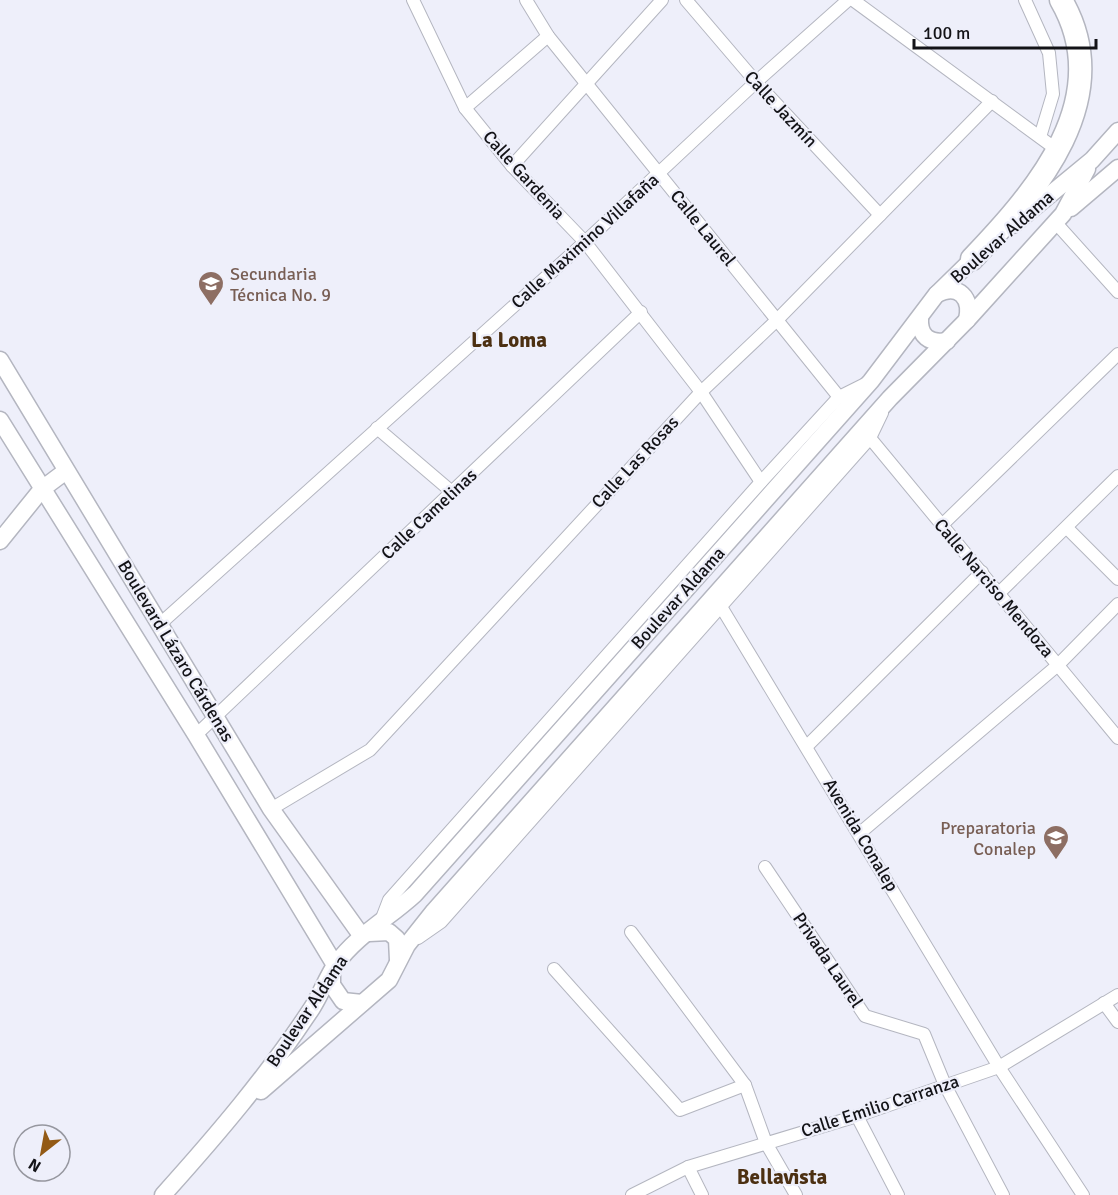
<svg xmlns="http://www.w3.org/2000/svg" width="1118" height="1195" font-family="Signika,sans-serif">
<rect width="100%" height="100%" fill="#eeeffa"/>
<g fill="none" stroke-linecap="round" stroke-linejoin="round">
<defs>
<g id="street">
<polyline points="413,0 465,108 512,166 585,242 701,392 761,482"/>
<polyline points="526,0 548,36 839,397"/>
<polyline points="686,0 756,82 880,215"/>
<polyline points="853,0 1060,152"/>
<polyline points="1025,0 1049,53 1053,94 1040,137"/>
<polyline points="465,108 548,36"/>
<polyline points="512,166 662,0"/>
<polyline points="1055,222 1118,292"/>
<polyline points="377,428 452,492"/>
<polyline points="870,438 1118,738"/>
<polyline points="942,525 1118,354"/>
<polyline points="1067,528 1118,579"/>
<polyline points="999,593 1118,476"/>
<polyline points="720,605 999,1067 1083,1195"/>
<polyline points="160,624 585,242 756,82 848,0"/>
<polyline points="196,735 641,312"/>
<polyline points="807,746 982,572"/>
<polyline points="271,809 370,750 701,392 778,319 992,101"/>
<polyline points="860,833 1058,665 1118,604"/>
<polyline points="765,867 865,1016 924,1034 945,1085 1003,1195"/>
<polyline points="381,921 389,900 761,482 839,397 865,384"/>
<polyline points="631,932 745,1085 766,1143 796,1195"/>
<polyline points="418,938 441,922 870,438 882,413"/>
<polyline points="554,969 680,1110 745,1085"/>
<polyline points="1104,1003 1118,1022"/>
<polyline points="857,1116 898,1195"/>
<polyline points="688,1167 702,1195"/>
<polyline points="632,1195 688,1167 857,1116 999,1067 1118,995"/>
</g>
<g id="secondary">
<polyline points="1071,208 1118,168"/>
<polyline points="1013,225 1092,160 1118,131"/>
<path d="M937,294c22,-11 35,4 30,26"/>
<path d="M920,318c-1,18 9,26 27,23"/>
<polyline points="0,360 271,809 361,935"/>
<polyline points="0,420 196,735 335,965"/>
<polyline points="0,541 42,489 66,471"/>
<polyline points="369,933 389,932 397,939 398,960"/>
<polyline points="332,975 332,985 343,1001 362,1003"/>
<polyline points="261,1091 389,980 407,945 434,911 890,398 967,320 1063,214 1087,169"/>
<path d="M163,1195c54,-60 105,-120 149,-187 9,-14 15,-31 24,-44 21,-29 53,-46 79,-70l456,-513 65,-86 43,-42"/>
</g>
<path id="highway" d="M972,259c65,-68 146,-161 89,-259"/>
</defs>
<!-- street casing -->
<use href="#street" stroke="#b4b6c0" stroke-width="14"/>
<!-- secondary casing -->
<use href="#secondary" stroke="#b4b6c0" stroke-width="19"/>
<!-- highway casing -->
<use href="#highway" stroke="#b4b6c0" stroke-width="25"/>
<!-- street -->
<use href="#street" stroke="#fff" stroke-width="12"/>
<!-- secondary -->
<use href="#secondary" stroke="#fff" stroke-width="16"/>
<!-- highway -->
<use href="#highway" stroke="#fff" stroke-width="22"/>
</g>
<!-- icons -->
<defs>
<symbol id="school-pin" viewBox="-11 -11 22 30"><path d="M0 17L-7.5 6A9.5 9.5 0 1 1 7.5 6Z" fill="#8d6e63" stroke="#eeeffa"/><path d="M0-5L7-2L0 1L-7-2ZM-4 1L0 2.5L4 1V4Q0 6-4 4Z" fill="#fff"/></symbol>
</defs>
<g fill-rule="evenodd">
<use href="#school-pin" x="196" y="269" width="30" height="40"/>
<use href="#school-pin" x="1041" y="823" width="30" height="40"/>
</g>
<g text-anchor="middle" stroke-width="4.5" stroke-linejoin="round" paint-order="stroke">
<!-- street labels -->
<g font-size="18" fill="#131317" stroke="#eeeffa">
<text transform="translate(781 109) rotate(47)" y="6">Calle Jazmín</text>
<text transform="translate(524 175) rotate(48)" y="6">Calle Gardenia</text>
<text transform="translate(703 228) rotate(51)" y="6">Calle Laurel</text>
<text transform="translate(1002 237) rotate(-41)" y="6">Boulevar Aldama</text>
<text transform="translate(585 241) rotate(-42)" y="6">Calle Maximino Villafaña</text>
<text transform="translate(635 462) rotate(-47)" y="6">Calle Las Rosas</text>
<text transform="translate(429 514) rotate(-43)" y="6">Calle Camelinas</text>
<text transform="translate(994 588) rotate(50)" y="6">Calle Narciso Mendoza</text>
<text transform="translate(678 598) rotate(-48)" y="6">Boulevar Aldama</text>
<text transform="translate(176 651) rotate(59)" y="6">Boulevard Lázaro Cárdenas</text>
<text transform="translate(861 835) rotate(59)" y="6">Avenida Conalep</text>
<text transform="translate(828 960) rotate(56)" y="6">Privada Laurel</text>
<text transform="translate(307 1011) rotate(-56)" y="6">Boulevar Aldama</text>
<text transform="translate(880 1106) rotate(-18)" y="6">Calle Emilio Carranza</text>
</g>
<!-- education labels -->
<g font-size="18" fill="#785e54" stroke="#eeeffa" text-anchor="start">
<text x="230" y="280">Secundaria<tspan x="230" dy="21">Técnica No. 9</tspan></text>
<text x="1036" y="834" text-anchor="end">Preparatoria<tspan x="1036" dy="21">Conalep</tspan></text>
</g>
<!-- quarter labels -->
<g font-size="21" font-weight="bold" fill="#4c3012" stroke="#eeeffa">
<text x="509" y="347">La Loma</text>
<text x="782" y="1184">Bellavista</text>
</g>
</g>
<!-- north arrow -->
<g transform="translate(42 1153) rotate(211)"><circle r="28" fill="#eeeffa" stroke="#96979f" stroke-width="1.5"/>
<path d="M0-4.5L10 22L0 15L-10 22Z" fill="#935a15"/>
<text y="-9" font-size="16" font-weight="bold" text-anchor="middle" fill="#131317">N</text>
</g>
<!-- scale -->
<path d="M914 39v9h182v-9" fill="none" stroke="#131317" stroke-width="3"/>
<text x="923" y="39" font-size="18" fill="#131317" stroke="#eeeffa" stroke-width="4.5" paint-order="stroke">100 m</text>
</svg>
